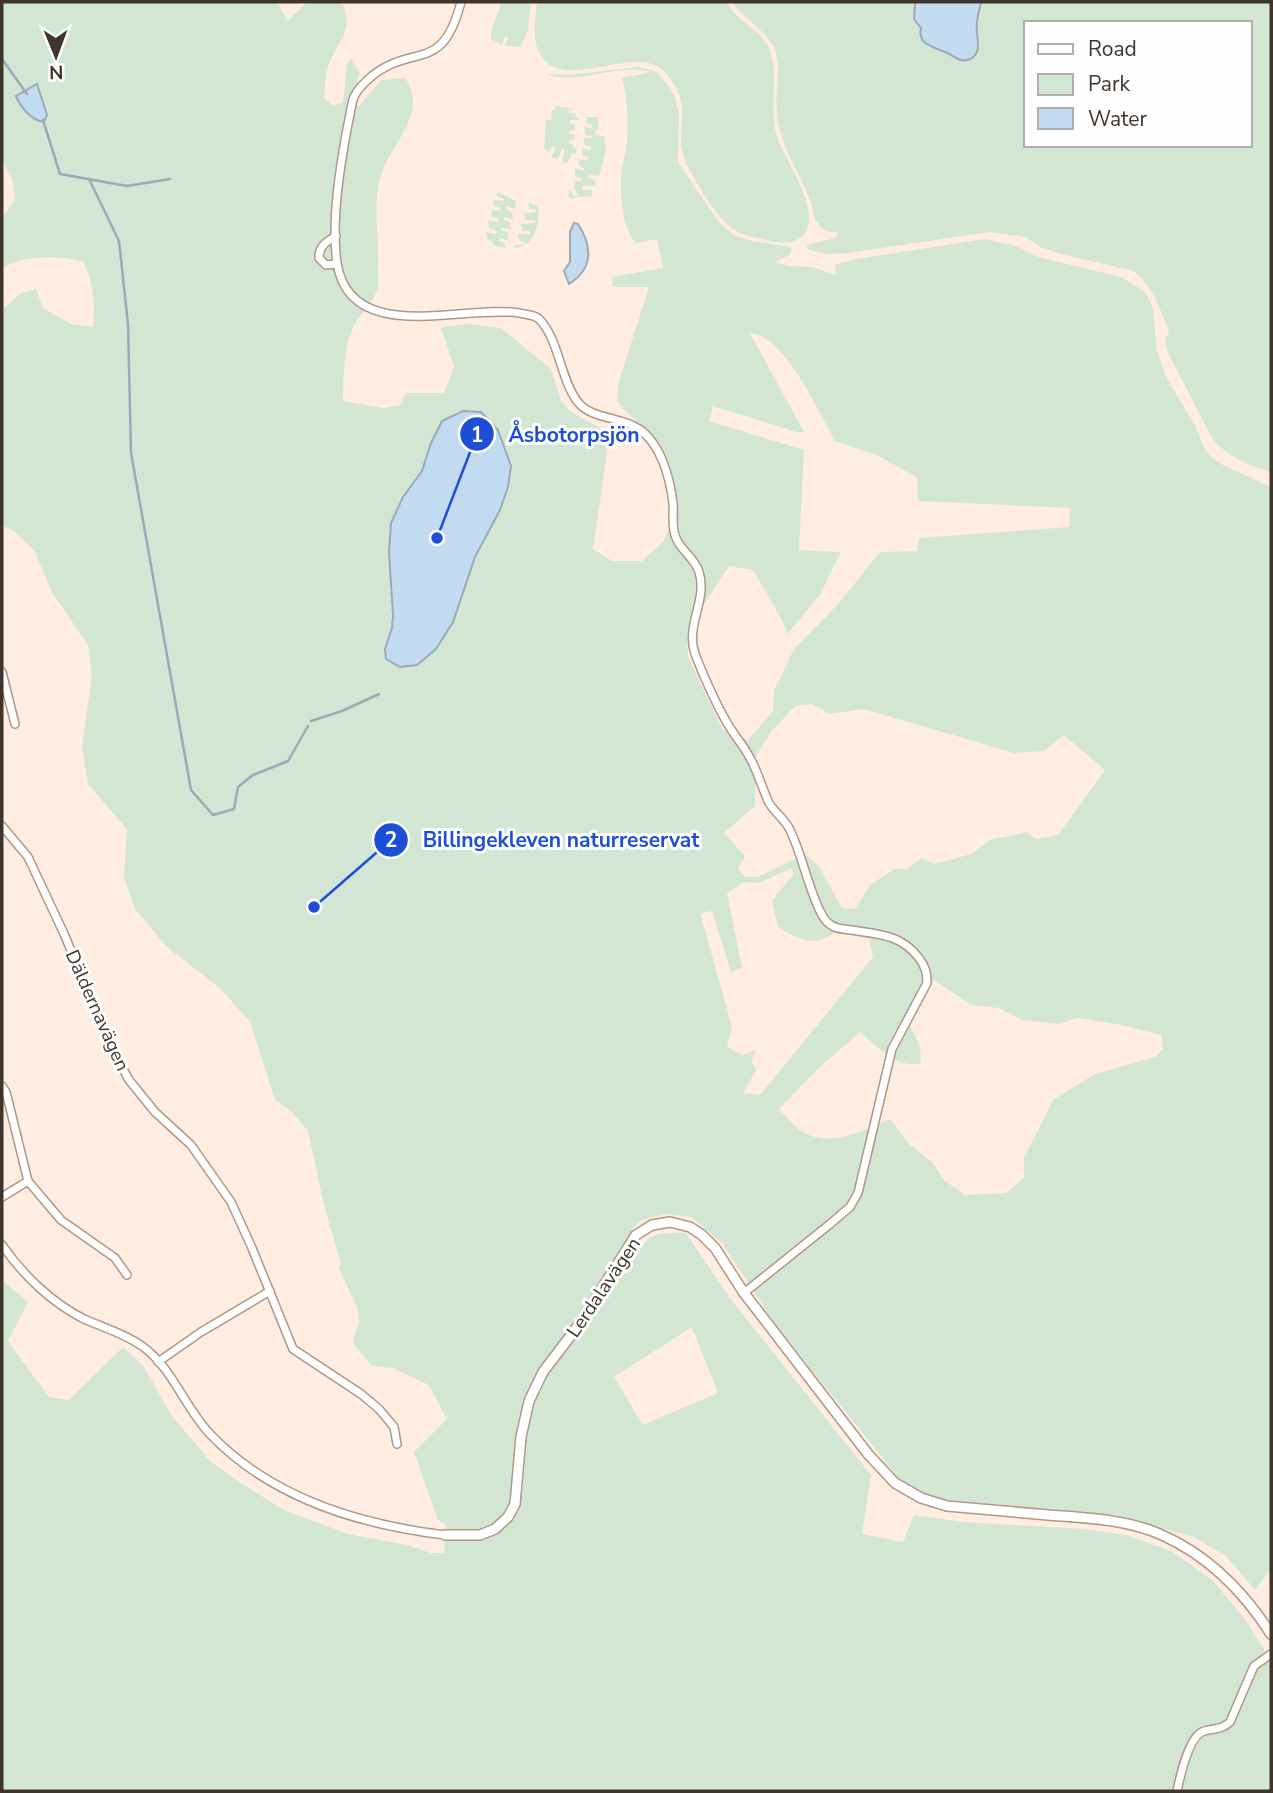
<svg xmlns="http://www.w3.org/2000/svg" width="1273" height="1793" font-family="'Nunito Sans',sans-serif">
<rect width="100%" height="100%" fill="#ffede1"/>
<!-- green -->
<g fill="#d3e6d4" fill-rule="evenodd">
<path d="M2,2h275l11,19 19,-19h35c13,31 -4,38 -13,62 -4,10 -4,23 -5,34l9,8 10,-4 4,-37 4,-7 9,16 -10,30 9,2 22,-26 24,-2c24,34 -13,65 -23,94 -11,31 -2,65 -4,97 0,6 1,15 -1,21 -3,11 -15,22 -21,32 -13,23 -12,53 -13,79l41,7 16,-3 6,-12h38l10,-26 -13,-40 28,-3 32,4 50,41 10,32 10,11 33,18 4,17 -15,102 19,12h30l21,-19 15,-31 -5,-35 -13,-33 -38,-35 -5,-8 2,-19 30,-94h-36l-1,-10 51,-9 -6,-29 -21,4c-14,-14 -16,-48 -15,-68 1,-11 5,-21 6,-32 1,-22 1,-44 -5,-65l29,-6c-34,-10 -71,14 -105,2l23,1 70,-8 18,5 10,12 8,13 4,18 -1,47 40,59 17,15 17,5 39,6v7l-16,8 14,4 23,1 24,8 -1,-10 16,-5 133,-21 32,7 22,11 83,20 23,14 6,10 3,9 4,41 10,28 28,46 9,22 7,10 12,8 48,22v1082l-16,21 -29,-34 -32,-19 -79,-22 -179,-16 -36,-19 -125,-156 -53,-81 -31,-26 -25,-3 -25,6 -9,9 -7,41c26,-28 13,-39 61,-37l46,68 139,174 -9,59 41,8 11,-27 50,7 120,7 43,6 46,17 39,28 32,38 27,42v131h-1269v-511l26,22 -20,39 41,56 20,3 54,-53 21,20 28,49 39,46 30,21 43,27 64,24 59,11 24,8h13l2,-29 -8,-4 -24,-68 33,-33 -18,-34 -36,-17 -21,-2 -17,-20 -2,-6 6,-18 -2,-15 -19,-40 3,-3 -17,-59 -16,-74 -17,-20 -16,-11 -25,-78 -30,-34 -53,-41 -32,-38 -11,-31 3,-49 -39,-45 -6,-37 10,-70 -4,-32 -35,-51 -19,-44 -21,-20 -11,-4v-216l19,-17 15,-4 7,19 28,16 22,3c2,-22 1,-45 -10,-65 -26,-8 -58,-7 -81,6v-49l13,-20 -3,-20 -10,-19zM750,333c35,2 69,80 85,108l41,14 41,22 1,24 152,7 -1,19 -150,11 -2,13 -37,1 -42,52 -44,45 -20,41 -1,21 -25,29 -26,-11 -34,-72 -1,-27 42,-64 24,4 30,52 4,12 33,-39 21,-43 -42,-2 5,-100 -95,-29 4,-15 87,27 4,-1zM431,443l78,18c6,13 -12,58 -20,71 -4,8 -10,14 -14,23 -8,22 -14,45 -22,67l-68,27 7,-21 1,-13 -4,-63 14,-55 19,-26zM812,704l18,10 34,-5 150,44 30,-2 20,-16 41,35 -47,65 -22,4 -9,-7 -37,8 -19,14 -36,10 -14,-6 -14,11h-13l-24,16 -15,24 -13,-1 -24,-43 -13,-11 -47,23h-13l-7,-9 7,-12 -21,-23 31,-27 1,-50 15,-24 24,-26zM791,868l3,6 -22,26 6,27c21,12 34,21 56,6l35,5 4,19 -113,138 -17,-2 14,-24 -6,-7 5,-12 -14,5 -15,-8 5,-20 -32,-114 12,-2 19,61 11,-4 -15,-75 17,-11 15,1zM934,980l37,25 28,3 24,12 35,4 20,-6 44,7 39,10 2,14 -8,8 -60,17 -41,25 -30,58v21l-18,15 -41,2 -21,-15 -12,-18 -24,-19 -18,-24c-28,12 -56,28 -86,14 -9,-5 -18,-17 -25,-24l40,-41 41,-36c17,14 38,38 61,31l-1,-17 -10,-21zM692,1327l26,66 -75,32 -29,-48z"/>
<path d="M501,2h30l-3,27 -7,18 -16,-1 3,-9h-3l-3,8 -11,-6c-1,-14 9,-24 10,-37z"/>
<path d="M537,2h190c9,20 33,26 42,46 12,27 -3,62 10,94 9,22 48,78 20,97 -11,7 -29,2 -41,-1 -8,-1 -18,-4 -25,-9 -15,-9 -52,-66 -52,-84 -1,-20 6,-37 -5,-57 -5,-9 -11,-18 -21,-23 -33,-15 -105,32 -119,-21 -3,-13 0,-29 1,-42z"/>
<path d="M732,2h183l-1,17 24,31 9,2 8,6 23,-23 -2,-8 5,-25h290v470c-22,-6 -45,-16 -59,-34l-44,-85 -3,-13 4,-9c-9,-22 -16,-44 -35,-60l-73,-17 -19,-6 -17,-11 -36,-5 -141,21 -22,1 -19,-5v-3l3,-2 26,-6 2,-6c-8,1 -14,-1 -19,-7 -6,-7 -6,-17 -9,-25 -11,-29 -30,-54 -33,-86 -3,-21 5,-44 -2,-64 -7,-19 -30,-29 -43,-48zM1026,23h224v122h-224z"/>
<polygon points="555,106 577,109 569,109 568,113 576,114 575,117 579,118 579,120 570,120 570,124 575,124 575,129 578,129 569,131 569,134 575,135 574,139 577,139 569,140 569,144 573,144 573,148 577,149 575,154 572,153 568,162 561,163 565,150 562,149 558,159 551,157 556,147 552,146 549,152 544,149 546,120 551,120 552,110 555,110"/>
<polygon points="587,117 598,117 598,129 595,131 596,135 604,136 606,151 599,176 589,174 588,177 595,180 595,185 582,186 583,190 592,190 592,196 570,198 568,196 570,190 574,196 578,195 574,188 575,182 572,179 580,182 582,179 575,176 575,168 583,171 585,169 579,166 579,159 588,160 588,157 583,156 582,148 590,150 591,147 585,145 583,138 592,138 592,136 586,135 584,127 592,128 593,125 586,123"/>
<polygon points="498,192 516,201 515,209 507,206 506,209 512,212 513,219 504,217 504,220 510,222 511,229 501,228 501,230 508,232 508,240 499,238 499,241 505,243 505,248 493,245 493,241 487,239 486,232 496,234 497,231 489,228 488,220 498,222 499,219 492,217 491,210 500,211 501,208 494,206 493,200 503,201 504,199 496,196"/>
<path d="M529,203l9,3c2,17 -3,41 -24,42l1,-3h10v-3l-6,-1 -1,-7h12v-3h-8l-1,-7 14,-1 -1,-3h-8l-2,-7 12,-1v-3h-7z"/>
</g>
<!-- water -->
<g fill="#c3dbf1" stroke="#9ca9b6" stroke-width="2">
<path d="M915,2h66c-1,7 -4,14 -4,22 -2,12 7,28 -7,35 -11,5 -16,-4 -25,-7 -12,-5 -28,-8 -24,-24l-7,-9z"/>
<path d="M37,84l10,31 -3,7c-13,-2 -23,-14 -28,-26z"/>
<path d="M574,223l4,1c15,23 15,45 -9,60l-5,-13 6,-9v-30z"/>
<polygon points="463,411 481,412 498,430 511,466 508,487 500,510 475,557 453,622 436,649 417,665 400,667 386,659 385,649 392,628 393,615 389,552 391,523 403,497 422,471 431,443 442,421"/>
</g>
<g fill="none" stroke-linecap="round" stroke-linejoin="round">
<!-- stream -->
<g stroke="#9ca9b6" stroke-width="2.5">
<polyline points="2,59 27,94"/>
<polyline points="43,120 60,174 127,186 170,179"/>
<polyline points="89,179 119,241 128,324 131,453 191,790 213,815 234,809 238,787 253,775 288,761 308,726"/>
<polyline points="311,721 342,711 379,694"/>
</g>
<defs>
<g id="minor">
<path d="M461,2c-19,73 -46,40 -89,74 -6,5 -15,14 -18,21 -3,8 -4,19 -6,27 -8,42 -17,97 -11,139 13,84 128,41 182,50 7,2 14,1 20,6 20,20 21,59 38,82 14,19 44,15 62,28 22,15 31,49 34,74 1,12 -2,24 3,35 5,13 19,20 23,34 9,28 -14,53 -4,82 9,23 20,48 32,69 7,12 17,23 23,35 8,14 12,30 19,45 6,10 16,16 21,27 12,25 17,53 29,79 3,6 6,13 12,16 5,4 13,4 20,5 26,4 50,4 68,28 6,8 8,14 8,25l-35,66 -34,144 -8,14 -20,17 -86,69"/>
<path d="M336,236c-10,6 -17,10 -17,22l7,7 11,-1"/>
<polyline points="2,672 15,724"/>
<polyline points="2,826 28,857 65,936 109,1043 129,1080 155,1112 191,1145 231,1202 252,1248 293,1349 361,1394 379,1409 394,1427 397,1444"/>
<polyline points="2,1086 6,1092 28,1181 61,1220 115,1258 127,1275"/>
<polyline points="2,1197 28,1181"/>
<path d="M2,1245c21,30 50,58 82,74 20,9 40,14 58,27 30,21 43,62 68,88 61,64 151,91 235,101"/>
<polyline points="158,1362 201,1332 270,1291"/>
<path d="M1177,1791c3,-14 12,-56 27,-60 11,-3 17,-1 26,-9l24,-56 17,-12"/>
</g>
<path id="tertiary" d="M445,1535h35l15,-6 13,-12 7,-13 6,-67 8,-36 14,-29 35,-46 58,-91 16,-10 18,-3 20,5 12,8 13,13 29,45 124,161 27,29 26,15 26,8c33,3 67,6 101,9 38,3 78,4 114,20 47,21 82,57 109,99"/>
</defs>
<!-- minor casing -->
<use href="#minor" stroke="#b19784" stroke-width="10"/>
<!-- tertiary casing -->
<use href="#tertiary" stroke="#b19784" stroke-width="12"/>
<!-- minor -->
<use href="#minor" stroke="#fff" stroke-width="7"/>
<!-- tertiary -->
<use href="#tertiary" stroke="#fff" stroke-width="9"/>
</g>
<g text-anchor="middle" stroke-width="6" stroke-linejoin="round" paint-order="stroke">
<!-- street labels -->
<g font-size="19" fill="#40352d" stroke="#fefefe">
<text transform="translate(98 1010) rotate(66)" y="7">Däldernavägen</text>
<text transform="translate(603 1287) rotate(-56)" y="7">Lerdalavägen</text>
</g>
</g>
<!-- callouts -->
<path fill="none" stroke="#1d4ed8" stroke-width="2.5" d="M437 538L477 434M314 907L391 840"/>
<g fill="#1d4ed8" stroke="#fefefe" stroke-width="2.5">
<circle cx="437" cy="538" r="7"/>
<circle cx="314" cy="907" r="7"/>
<circle cx="477" cy="434" r="18"/>
<circle cx="391" cy="840" r="18"/>
</g>
<g font-size="21" text-anchor="middle" font-weight="bold" fill="#fff">
<text x="477" y="442">1</text>
<text x="391" y="847">2</text>
</g>
<g font-size="21" text-anchor="middle" font-weight="bold" fill="#1d4ed8" stroke="#fefefe" stroke-width="6" stroke-linejoin="round" paint-order="stroke">
<text x="574" y="442">Åsbotorpsjön</text>
<text x="561" y="847">Billingekleven naturreservat</text>
</g>
<!-- border -->
<rect width="1273" height="1793" fill="none" stroke="#40352d" stroke-width="7"/>
<!-- legend -->
<rect x="1024" y="21" width="228" height="126" fill="#fefefe" stroke="#b2aeaa" stroke-width="2"/>
<rect x="1038" y="44" width="35" height="10" fill="#ffffff" stroke="#b2aeaa" stroke-width="2"/>
<text x="1088" y="56" font-size="21" fill="#40352d">Road</text>
<rect x="1038" y="74" width="35" height="21" fill="#d3e6d4" stroke="#b2aeaa" stroke-width="2"/>
<text x="1088" y="91" font-size="21" fill="#40352d">Park</text>
<rect x="1038" y="108" width="35" height="21" fill="#c3dbf1" stroke="#b2aeaa" stroke-width="2"/>
<text x="1088" y="126" font-size="21" fill="#40352d">Water</text>
<!-- north arrow -->
<g transform="translate(56 56) rotate(179)" stroke="#fefefe" stroke-width="5" paint-order="stroke">
<path d="M0-5L12 26L0 18L-12 26Z" fill="#40352d"/>
<text y="-10" font-size="19" font-weight="bold" text-anchor="middle" fill="#40352d">N</text>
</g>
</svg>
